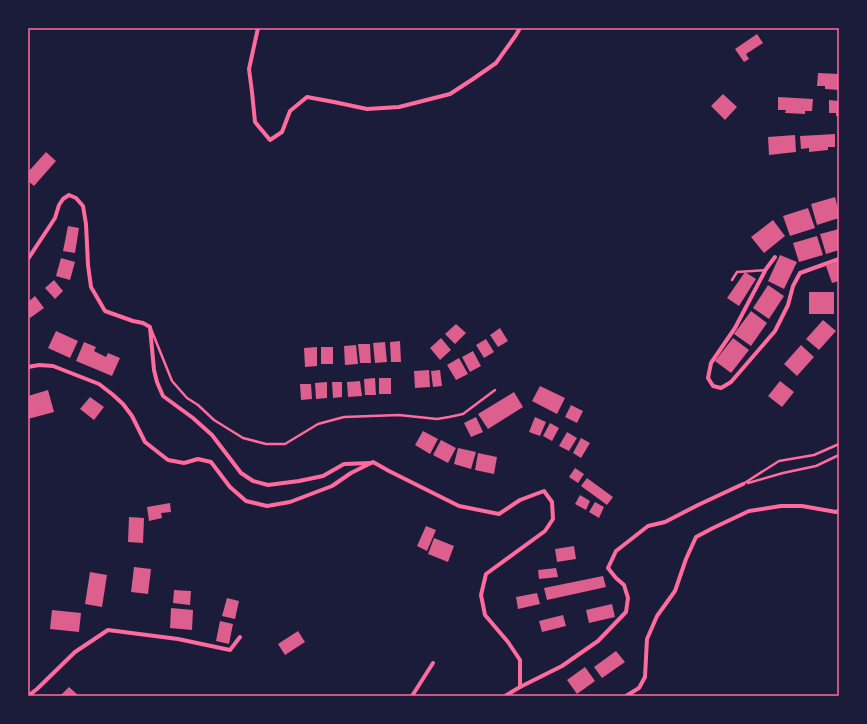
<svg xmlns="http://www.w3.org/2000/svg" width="867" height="724" font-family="Manrope,sans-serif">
<rect width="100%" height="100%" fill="#1b1b3a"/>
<!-- building -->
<g fill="#dd5f8e">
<polygon points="757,34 763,43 746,54 749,59 744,62 735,49"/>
<polygon points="818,73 839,74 839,90 825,89 825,86 817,86"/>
<polygon points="723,94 737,107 725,120 711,106"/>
<polygon points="778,97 813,99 812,111 805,111 805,114 785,113 786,110 778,110"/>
<polygon points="829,100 839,101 839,117 836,116 836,113 829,113"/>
<polygon points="835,134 835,147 828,147 828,150 809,152 809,148 801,149 800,136"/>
<polygon points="795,135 796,152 769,155 768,137"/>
<polygon points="46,152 56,161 34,186 28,181 28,172"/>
<polygon points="835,197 839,213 839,218 817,225 811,204"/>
<polygon points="808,208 815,228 790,236 783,216"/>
<polygon points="773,220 785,236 764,253 751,237"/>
<polygon points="68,226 79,228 75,253 63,251"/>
<polygon points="839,229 839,250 826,254 820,234"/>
<polygon points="817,236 823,255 799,262 793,243"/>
<polygon points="780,255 797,262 784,289 768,281"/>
<polygon points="61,258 75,262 70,280 56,276"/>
<polygon points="839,261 839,281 832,283 826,266"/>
<polygon points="745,272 756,279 739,306 727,298"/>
<polygon points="54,280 63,291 55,299 45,288"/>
<polygon points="768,285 784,296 769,319 753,308"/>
<rect x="809" y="292" width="25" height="22"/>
<polygon points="35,296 44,308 30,318 28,315 28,302"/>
<polygon points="751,311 767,323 751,346 734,334"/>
<polygon points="823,320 836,331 819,350 806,339"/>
<polygon points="456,324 466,333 455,344 445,334"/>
<polygon points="500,328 508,341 498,347 490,335"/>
<polygon points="56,331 78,341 70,358 48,348"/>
<polygon points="441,338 451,350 440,360 430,348"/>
<polygon points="733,338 749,350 731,373 715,361"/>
<polygon points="486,339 494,352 484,358 476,345"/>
<polygon points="400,341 401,362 391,362 390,342"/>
<polygon points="84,342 96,347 94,351 106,357 108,353 120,358 112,376 76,361"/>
<polygon points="385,342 387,362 375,363 373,343"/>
<polygon points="358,344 370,344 371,363 360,363"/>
<polygon points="356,345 358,364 345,365 344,346"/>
<polygon points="801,345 814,357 797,376 784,364"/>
<polygon points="317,347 317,366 305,367 304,348"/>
<rect x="321" y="347" width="12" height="17"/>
<polygon points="473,351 481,366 470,372 462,357"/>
<polygon points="459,358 468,374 456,380 447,365"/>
<polygon points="429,370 430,387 415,388 414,371"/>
<polygon points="440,370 442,386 433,387 431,371"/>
<polygon points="375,378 376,395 365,395 364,379"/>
<rect x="379" y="378" width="12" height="16"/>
<polygon points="360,381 362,396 348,397 347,382"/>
<polygon points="780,381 794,392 782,407 768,396"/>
<polygon points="327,382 327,398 316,399 315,383"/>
<polygon points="332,382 342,382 342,397 333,398"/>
<polygon points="300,384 311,384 312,399 301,400"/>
<polygon points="540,386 565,398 557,414 532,401"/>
<polygon points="48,390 54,412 28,419 28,396"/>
<polygon points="514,392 523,407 488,429 478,414"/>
<polygon points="90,397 104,407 94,420 80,409"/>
<polygon points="571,405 583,411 577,423 565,417"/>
<polygon points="476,417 483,432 471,437 464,423"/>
<polygon points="535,417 546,422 540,436 529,432"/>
<polygon points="550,423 559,428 552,441 543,436"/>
<polygon points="423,431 438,439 430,454 415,445"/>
<polygon points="567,432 577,438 569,451 559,446"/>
<polygon points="581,438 590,443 581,458 573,453"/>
<polygon points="441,440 456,448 448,463 433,455"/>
<polygon points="458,448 476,452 471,469 454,464"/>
<polygon points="478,453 497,457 494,474 475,470"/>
<polygon points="575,468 584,474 578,483 569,477"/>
<polygon points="587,478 613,497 607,505 581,486"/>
<polygon points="580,495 590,501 586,510 575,504"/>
<polygon points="595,502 604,507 599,518 589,512"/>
<polygon points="170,503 171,512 161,513 162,518 149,521 147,507"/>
<polygon points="129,517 144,518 143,543 128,542"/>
<polygon points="426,526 436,530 427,551 417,546"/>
<polygon points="434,538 454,546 448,562 428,554"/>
<polygon points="574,546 576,559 557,562 555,549"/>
<polygon points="134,567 151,569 148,594 131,592"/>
<polygon points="556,568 558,577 539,579 538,570"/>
<polygon points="90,572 107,575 102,607 85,604"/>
<polygon points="603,576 606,587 547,600 544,588"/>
<polygon points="174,590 191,591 190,605 173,603"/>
<polygon points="537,593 540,604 518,609 516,597"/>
<polygon points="227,598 239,601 235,619 222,616"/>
<polygon points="612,604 615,617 589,623 586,610"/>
<polygon points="171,608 193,610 192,630 170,628"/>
<polygon points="52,610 81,613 79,632 50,629"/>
<polygon points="563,615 566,626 542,632 539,621"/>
<polygon points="220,621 233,624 229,644 216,641"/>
<polygon points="298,631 305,642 285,655 278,644"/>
<polygon points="616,651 625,662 602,678 594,667"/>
<polygon points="585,667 595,681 577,694 567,680"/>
<polygon points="69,687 79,696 60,696"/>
</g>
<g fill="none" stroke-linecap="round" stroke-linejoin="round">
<!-- service -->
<g stroke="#ff6b9d" stroke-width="2.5">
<polyline points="732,280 737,272 766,270"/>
<polyline points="151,329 172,381 187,398 198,405 214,420 243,438 266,444 285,444 318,424 344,417 399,415 437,419 449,417 463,414 495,390"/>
<polyline points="748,483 783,473 816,466 839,455"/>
<polyline points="743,484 779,461 814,455 839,444"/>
</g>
<!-- minor -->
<g stroke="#ff6b9d" stroke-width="4">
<polyline points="258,28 249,69 252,92 255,122 270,140 282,132 290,111 307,97 334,102 367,109 399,107 450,94 473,79 496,63 516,35 520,28"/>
<polyline points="775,257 766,269 735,328 711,363 708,378 713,386 721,388 731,382 775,331 788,305 793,286 800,273 839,259"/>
<polyline points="28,259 55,218 59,205 63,199 69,195 76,198 83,206 86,224 88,265 91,287 105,311 133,321 143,323 150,327 154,370 157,382 163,396 193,418 212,435 241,473 253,481 268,485 299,481 323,476 344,464 371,463"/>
<polyline points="28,367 39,365 53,366 99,384 112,394 123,404 132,416 145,442 168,460 184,463 198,459 211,462 230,487 246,501 267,506 290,502 332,486 351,473 373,462 389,471 459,506 499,514 520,500 544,491 552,502 553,519 545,531 486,574 481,595 485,615 508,642 520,660 520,687 505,696"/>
<polyline points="520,687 562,666 598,641 626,612 628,598 624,585 616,578 608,568 616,551 648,526 665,522 698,505 743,484"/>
<polyline points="28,696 37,689 75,652 108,630 178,639 230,650 240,637"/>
<polyline points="412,696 433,663"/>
<polyline points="626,696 639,688 645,677 647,639 657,616 675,591 686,559 696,537 713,528 749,511 781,506 802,506 836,512 839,511"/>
</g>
</g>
<!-- border -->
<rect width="867" height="724" fill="none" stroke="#1b1b3a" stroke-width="58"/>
<rect x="29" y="29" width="809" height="666" fill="none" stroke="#ff6b9d" stroke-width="1.5"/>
</svg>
